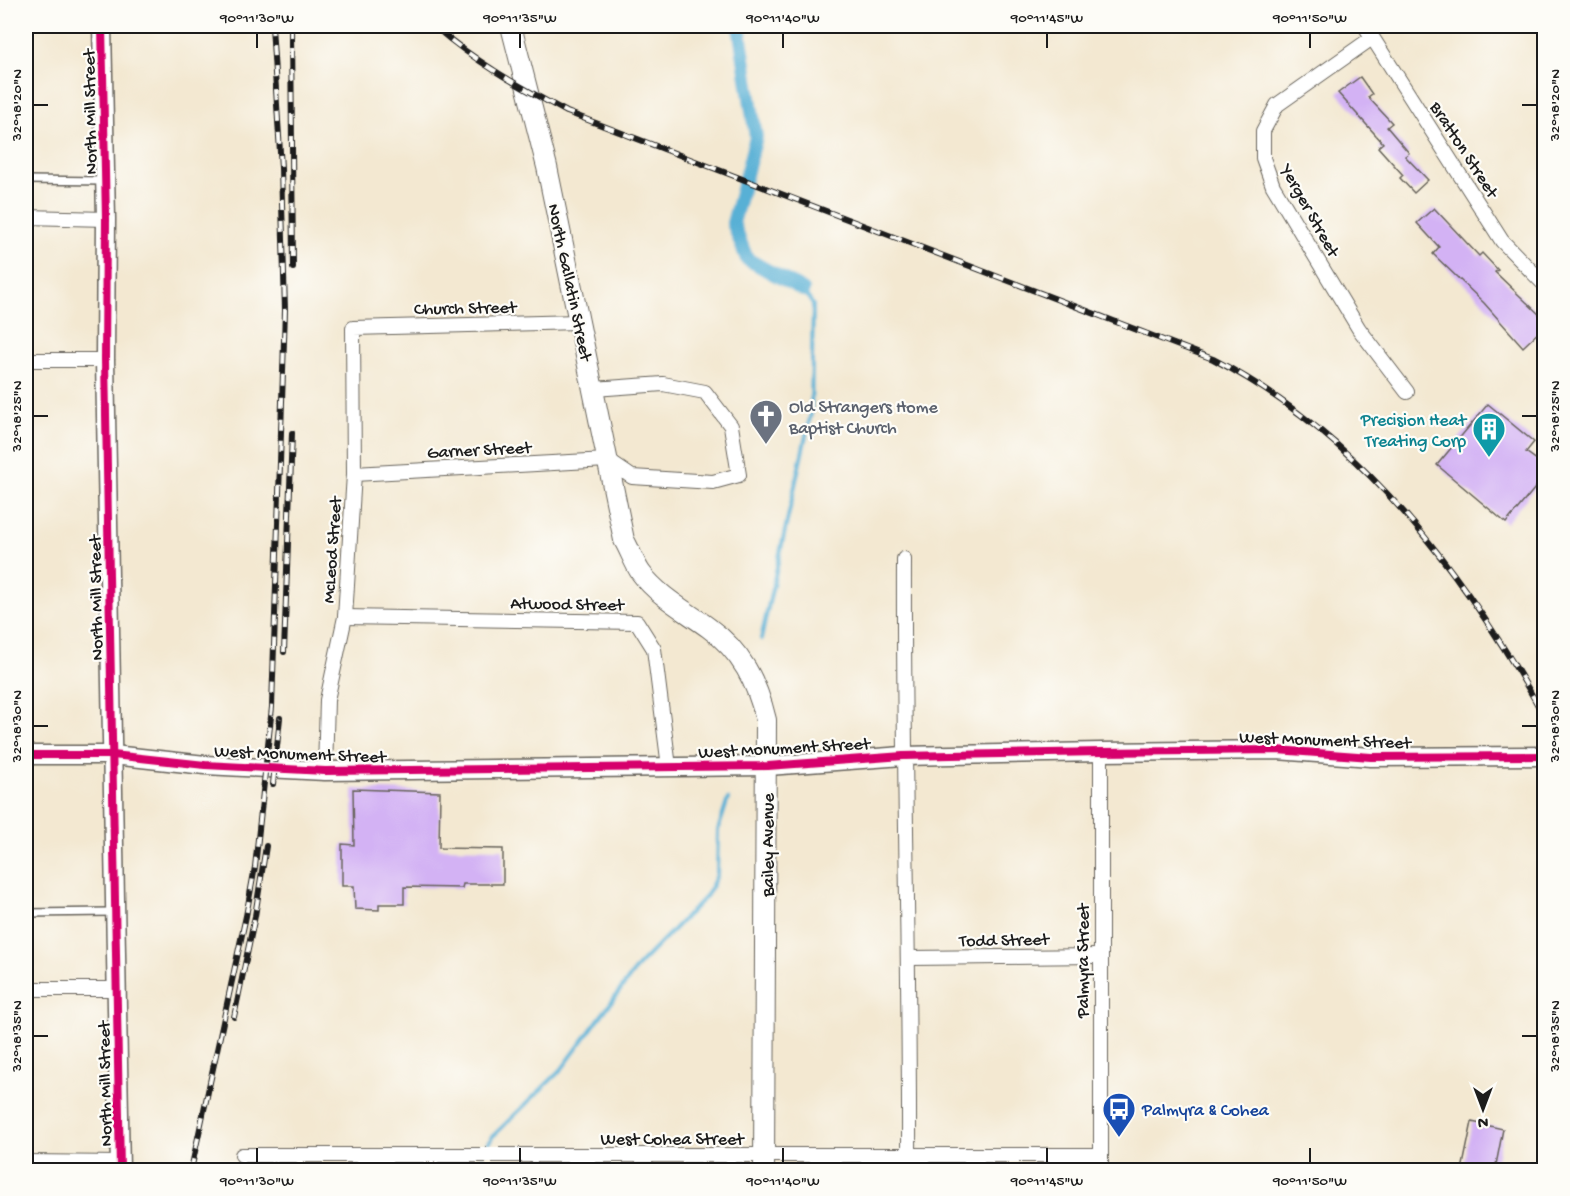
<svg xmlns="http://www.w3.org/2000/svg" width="1570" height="1196" font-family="'Gochi Hand',sans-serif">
<rect width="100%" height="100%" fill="#fdfcf7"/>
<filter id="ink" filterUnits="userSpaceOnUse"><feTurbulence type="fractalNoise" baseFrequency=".0167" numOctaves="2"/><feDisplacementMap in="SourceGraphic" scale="12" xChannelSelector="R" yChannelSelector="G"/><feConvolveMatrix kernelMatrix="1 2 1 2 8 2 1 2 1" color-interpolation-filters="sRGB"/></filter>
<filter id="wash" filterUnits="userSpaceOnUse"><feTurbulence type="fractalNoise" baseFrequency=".008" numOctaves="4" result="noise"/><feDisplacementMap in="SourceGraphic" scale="24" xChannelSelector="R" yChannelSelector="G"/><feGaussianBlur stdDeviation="1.35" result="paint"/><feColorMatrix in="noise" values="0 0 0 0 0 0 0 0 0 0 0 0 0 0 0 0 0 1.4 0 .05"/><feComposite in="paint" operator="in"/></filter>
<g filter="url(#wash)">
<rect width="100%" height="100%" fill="#f3e8d1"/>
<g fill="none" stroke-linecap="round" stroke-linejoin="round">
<!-- stream -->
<g stroke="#59b0d5" stroke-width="4">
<polyline points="761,639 811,413 813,305 803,290"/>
<polyline points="485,1151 492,1137 561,1070 638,966 707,895 717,875 718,830 728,799"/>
<polyline points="475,1170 482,1158"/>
</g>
<!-- canal -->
<polyline stroke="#59b0d5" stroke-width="14" points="739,26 756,137 733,223 747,259 803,290"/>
</g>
<g id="blocks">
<!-- building -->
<g fill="#d3b2f4">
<polygon points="1360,77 1372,94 1368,97 1392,123 1387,127 1409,153 1405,156 1428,180 1414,193 1400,178 1403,175 1378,147 1383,143 1338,93"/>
<polygon points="1434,208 1479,256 1482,253 1498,270 1495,272 1543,318 1539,322 1544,327 1523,347 1484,303 1433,254 1439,247 1417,223"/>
<polygon points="1488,404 1534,442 1526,452 1545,466 1545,476 1506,523 1437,465"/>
<polygon points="353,789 440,792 439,848 503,849 503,884 463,884 462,888 404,887 404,904 379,904 379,910 355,909 354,886 342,886 342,844 354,845"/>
<polygon points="1472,1122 1503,1129 1495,1170 1462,1170"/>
</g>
</g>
</g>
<g filter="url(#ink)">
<use href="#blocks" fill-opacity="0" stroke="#67635b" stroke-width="1.5"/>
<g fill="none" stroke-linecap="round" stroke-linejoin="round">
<defs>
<g id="service">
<polyline points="26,180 103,181"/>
<polyline points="26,913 113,912"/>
</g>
<g id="minor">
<polyline points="1365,26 1502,241 1544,284"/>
<polyline points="1372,38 1277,105 1263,131 1263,158 1273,186 1359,329 1407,392"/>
<polyline points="26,217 106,219"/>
<polyline points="26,360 105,360"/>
<polyline points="354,474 607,460 632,477 713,482 739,475 731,426 705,392 663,384 594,389"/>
<path d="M904,559c-1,204 6,408 5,611"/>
<polyline points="345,617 637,622 654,649 669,767"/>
<polyline points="1101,752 1101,1170"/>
<polyline points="325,771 327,700 345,617 354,474 353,328 579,322"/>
<polyline points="909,958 1099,956"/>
<polyline points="26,989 117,989"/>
<polyline points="242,1155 1101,1155"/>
<polyline points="26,1162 121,1163"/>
<polyline points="366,1170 366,1155"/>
</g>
<g id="tertiary">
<polyline points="102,26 106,219 105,360 120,1170"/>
<polyline points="26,755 113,755 205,765 325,771 768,766 903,756 1101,752 1277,750 1371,757 1544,756"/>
</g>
<path id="secondary" d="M511,26l36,141 77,373c6,10 10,23 17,33 17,23 45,38 68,55 32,23 48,54 57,92l-2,450"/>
</defs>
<!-- service casing -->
<use href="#service" stroke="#67635b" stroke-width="10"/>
<!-- minor casing -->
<use href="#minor" stroke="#67635b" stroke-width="16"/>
<!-- tertiary casing -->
<use href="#tertiary" stroke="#67635b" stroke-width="21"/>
<!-- secondary casing -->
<use href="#secondary" stroke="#67635b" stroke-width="22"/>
<!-- service -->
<use href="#service" stroke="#fff" stroke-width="7"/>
<!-- minor -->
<use href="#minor" stroke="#fff" stroke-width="14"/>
<!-- tertiary -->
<use href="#tertiary" stroke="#fff" stroke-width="18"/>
<!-- secondary -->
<use href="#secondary" stroke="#fff" stroke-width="20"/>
<defs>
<g id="rail">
<polyline points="291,26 293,268"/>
<path d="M434,26c43,37 83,59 133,86l646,247c149,77 251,214 331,357"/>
<polyline points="284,652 292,433"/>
<polyline points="273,784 280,718"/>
<polyline points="234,1017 255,916 266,846"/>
<polyline points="191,1170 246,916 255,867 272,707 285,310 281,168 272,26"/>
</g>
</defs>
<!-- rail casing -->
<use href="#rail" stroke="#1c1c1c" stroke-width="6"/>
<!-- rail -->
<use href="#rail" stroke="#fdfcf7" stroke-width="4" stroke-dasharray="11" stroke-linecap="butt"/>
<defs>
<g id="cycleway">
<polyline points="102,26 106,219 105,360 120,1170"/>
<polyline points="26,755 113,755 205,765 325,771 768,766 903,756 1101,752 1277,750 1371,757 1544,756"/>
</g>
</defs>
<!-- cycleway casing -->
<use href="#cycleway" stroke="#fdfcf7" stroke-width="11"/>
<!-- cycleway -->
<use href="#cycleway" stroke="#d6006c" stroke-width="8"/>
</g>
</g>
<!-- ticks -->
<path fill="none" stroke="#1c1c1c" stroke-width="2" d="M257,33v15M520,33v15M783,33v15M1047,33v15M1310,33v15M33,105h15M1522,105h15M33,416h15M1522,416h15M33,726h15M1522,726h15M33,1036h15M1522,1036h15M257,1148v15M520,1148v15M783,1148v15M1047,1148v15M1310,1148v15"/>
<!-- icons -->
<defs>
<symbol id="church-pin" viewBox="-11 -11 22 30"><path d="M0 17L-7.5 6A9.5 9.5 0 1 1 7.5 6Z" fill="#6b7280" stroke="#fdfcf7"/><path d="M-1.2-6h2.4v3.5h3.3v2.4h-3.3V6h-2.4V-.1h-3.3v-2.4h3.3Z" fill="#fff"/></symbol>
<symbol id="building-pin" viewBox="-11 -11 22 30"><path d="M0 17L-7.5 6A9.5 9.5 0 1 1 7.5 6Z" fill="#0f9aa8" stroke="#fdfcf7"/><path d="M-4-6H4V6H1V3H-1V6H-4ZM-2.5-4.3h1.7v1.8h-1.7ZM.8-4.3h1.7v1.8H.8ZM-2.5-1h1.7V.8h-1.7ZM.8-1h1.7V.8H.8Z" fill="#fff"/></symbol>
<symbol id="bus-pin" viewBox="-11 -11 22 30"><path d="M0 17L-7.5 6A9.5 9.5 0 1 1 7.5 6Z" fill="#1a4fb4" stroke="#fdfcf7"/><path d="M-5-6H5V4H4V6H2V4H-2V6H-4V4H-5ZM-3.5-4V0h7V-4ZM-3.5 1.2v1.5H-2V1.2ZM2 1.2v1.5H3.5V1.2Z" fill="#fff"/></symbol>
</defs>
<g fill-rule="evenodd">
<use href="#church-pin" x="747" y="397" width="38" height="52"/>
<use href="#building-pin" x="1470" y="410" width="38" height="52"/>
<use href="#bus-pin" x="1100" y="1090" width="38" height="52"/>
</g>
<g text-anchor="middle" stroke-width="4.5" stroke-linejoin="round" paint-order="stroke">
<!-- street labels -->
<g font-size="18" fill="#1c1c1c" stroke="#fdfcf7">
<text transform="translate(89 112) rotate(-91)" y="6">North Mill Street</text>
<text transform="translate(1465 149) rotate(57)" y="6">Bratton Street</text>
<text transform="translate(1311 210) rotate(61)" y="6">Yerger Street</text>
<text transform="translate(571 282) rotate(78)" y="6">North Gallatin Street</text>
<text transform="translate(465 307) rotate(-1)" y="6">Church Street</text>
<text transform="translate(479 449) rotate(-3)" y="6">Garner Street</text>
<text transform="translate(331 550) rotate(-86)" y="6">McLeod Street</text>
<text transform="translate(95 598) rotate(-91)" y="6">North Mill Street</text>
<text transform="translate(567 603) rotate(1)" y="6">Atwood Street</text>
<text transform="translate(1325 739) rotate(2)" y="6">West Monument Street</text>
<text transform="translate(784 747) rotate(-3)" y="6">West Monument Street</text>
<text transform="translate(300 753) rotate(2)" y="6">West Monument Street</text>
<text transform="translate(767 845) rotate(-90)" y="6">Bailey Avenue</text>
<text transform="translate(1004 939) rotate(-1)" y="6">Todd Street</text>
<text transform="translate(1082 961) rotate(-90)" y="6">Palmyra Street</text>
<text transform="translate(104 1084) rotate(-91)" y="6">North Mill Street</text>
<text x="672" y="1144">West Cohea Street</text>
</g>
<!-- worship labels -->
<g font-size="18" fill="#5b616d" stroke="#fdfcf7" text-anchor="start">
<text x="789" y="412">Old Strangers Home<tspan x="789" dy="21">Baptist Church</tspan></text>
</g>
<!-- culture labels -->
<g font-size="18" fill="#0d838f" stroke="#fdfcf7" text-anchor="end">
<text x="1466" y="425">Precision Heat<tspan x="1466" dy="21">Treating Corp</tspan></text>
</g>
<!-- transit labels -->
<g font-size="18" fill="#164399" stroke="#fdfcf7" text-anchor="start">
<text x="1142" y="1115">Palmyra &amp; Cohea</text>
</g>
</g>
<!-- margin -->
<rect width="1570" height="1196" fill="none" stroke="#fdfcf7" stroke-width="66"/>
<!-- north arrow -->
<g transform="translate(1483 1109) rotate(180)" stroke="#fdfcf7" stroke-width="4.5" paint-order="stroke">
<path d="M0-4.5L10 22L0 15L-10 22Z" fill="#1c1c1c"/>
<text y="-9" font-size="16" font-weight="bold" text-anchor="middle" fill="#1c1c1c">N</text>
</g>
<rect x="33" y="33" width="1504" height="1130" fill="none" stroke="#1c1c1c" stroke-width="2"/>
<g font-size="15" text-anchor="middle" fill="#1c1c1c">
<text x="257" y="22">90°11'30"W</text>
<text x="520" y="22">90°11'35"W</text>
<text x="783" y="22">90°11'40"W</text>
<text x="1047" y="22">90°11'45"W</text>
<text x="1310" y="22">90°11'50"W</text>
<text transform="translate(1554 105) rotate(-90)" y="5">32°18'20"N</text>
<text transform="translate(16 105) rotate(-90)" y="5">32°18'20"N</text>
<text transform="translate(1554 416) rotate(-90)" y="5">32°18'25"N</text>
<text transform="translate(16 416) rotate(-90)" y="5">32°18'25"N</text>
<text transform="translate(1554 726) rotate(-90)" y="5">32°18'30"N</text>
<text transform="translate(16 726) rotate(-90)" y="5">32°18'30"N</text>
<text transform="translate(1554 1036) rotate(-90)" y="5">32°18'35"N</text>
<text transform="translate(16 1036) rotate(-90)" y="5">32°18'35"N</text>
<text x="257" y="1185">90°11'30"W</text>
<text x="520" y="1185">90°11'35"W</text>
<text x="783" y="1185">90°11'40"W</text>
<text x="1047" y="1185">90°11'45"W</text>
<text x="1310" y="1185">90°11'50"W</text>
</g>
</svg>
